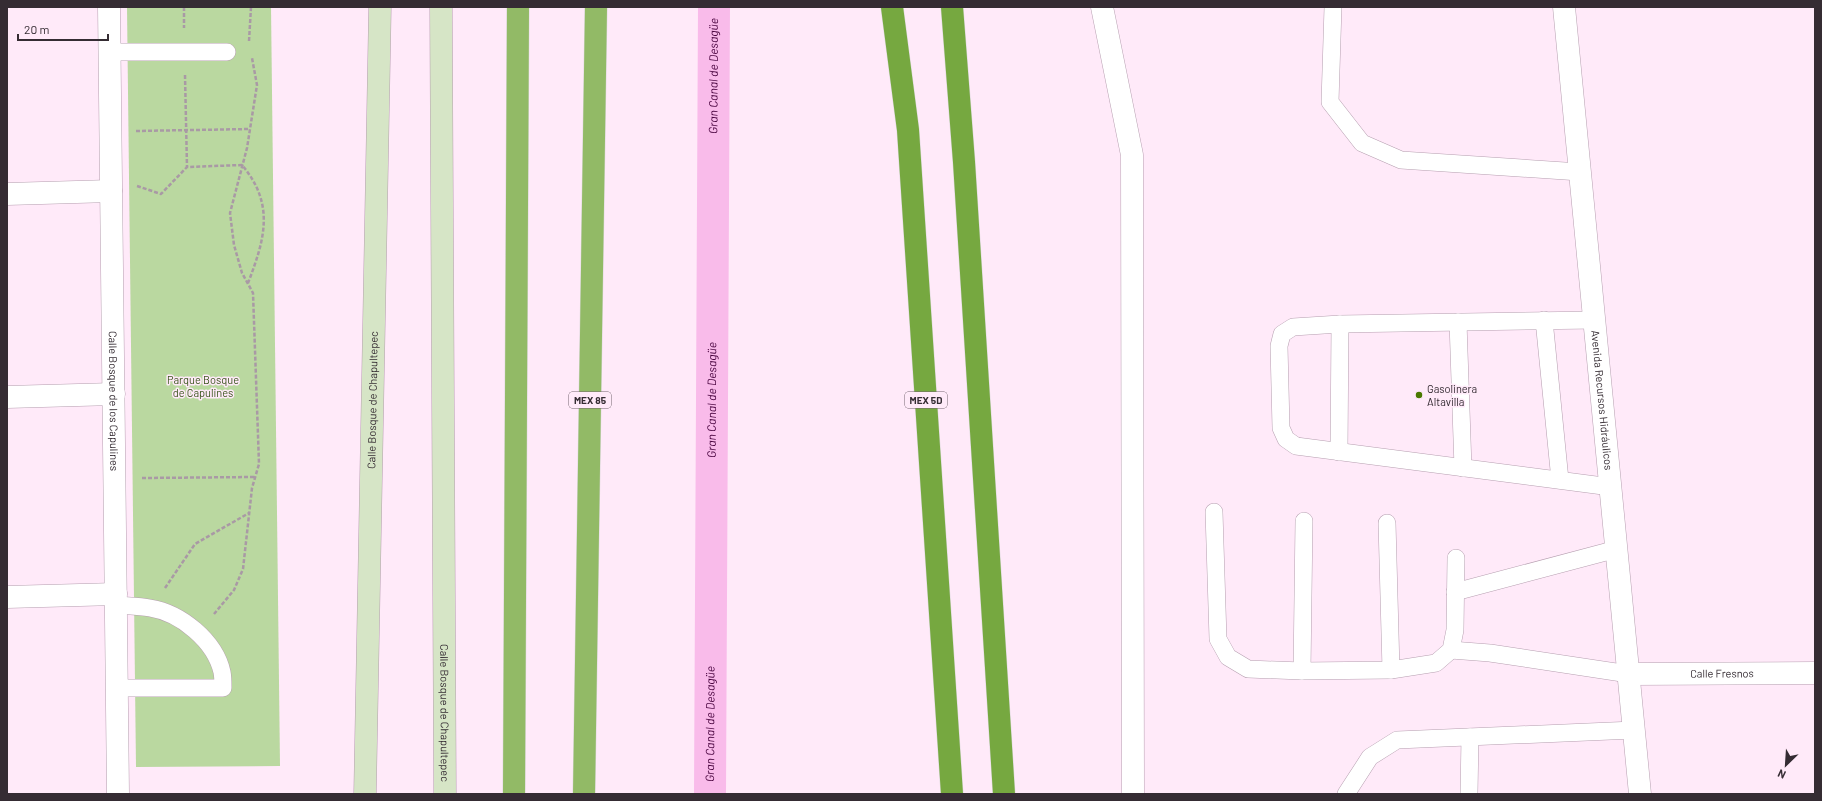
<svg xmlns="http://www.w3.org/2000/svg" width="1822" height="801" font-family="Barlow,sans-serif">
<rect width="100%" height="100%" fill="#ffeaf9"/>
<!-- green -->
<polygon fill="#bad8a0" points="127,7 271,7 280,766 136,767"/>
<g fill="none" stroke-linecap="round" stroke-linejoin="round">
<!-- canal -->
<path stroke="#f9bbea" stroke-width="32" id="s1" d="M710,794l4,-787"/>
<defs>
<g id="service">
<polyline points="1333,7 1330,102 1362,143 1401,160 1580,172"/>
<polyline points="110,52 227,52"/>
<polyline points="1544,320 1560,480"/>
<polyline points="1595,320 1340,324 1293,327 1282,334 1279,346 1281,428 1286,439 1296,446 1611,487"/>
<polyline points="1458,322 1463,468"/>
<polyline points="1339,452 1340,324"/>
<polyline points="1214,512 1218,639 1228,657 1248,669 1302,671 1391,670 1436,663 1451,650 1455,630 1456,558"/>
<polyline points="1387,523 1391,670"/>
<polyline points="1455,592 1617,549"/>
<path d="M116,605c11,1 23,1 34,3 31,5 65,33 72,64 1,5 1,11 1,16h-106"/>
<polyline points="1451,650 1490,653 1629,674"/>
<polyline points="1302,671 1304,521"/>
<polyline points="1346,794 1370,757 1397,740 1634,730"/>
<polyline points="1469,794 1470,737"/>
</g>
<g id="minor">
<path id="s2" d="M109,7l9,787"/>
<polyline points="1102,7 1132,155 1133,794"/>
<polyline points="7,194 111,191"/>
<polyline points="7,397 114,394"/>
<polyline points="7,597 116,594"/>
<path id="s3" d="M1629,674l186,-1"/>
</g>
<g id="tertiary">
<path id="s4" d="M1564,7l76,787"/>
</g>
<g id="secondary">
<path id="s5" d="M441,7l4,787"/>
<path id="s6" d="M365,794l15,-787"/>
</g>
<g id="trunk">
<polyline points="514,794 518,7"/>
<polyline points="584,794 596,7"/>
</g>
<g id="motorway">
<polyline points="892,7 908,130 952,794"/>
<polyline points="952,7 964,162 1004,794"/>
</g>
</defs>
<!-- service casing -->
<use href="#service" stroke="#b69fb0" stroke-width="18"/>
<!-- minor casing -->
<use href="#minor" stroke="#b69fb0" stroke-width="23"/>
<!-- tertiary casing -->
<use href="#tertiary" stroke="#b69fb0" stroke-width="23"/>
<!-- secondary casing -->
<use href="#secondary" stroke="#b69fb0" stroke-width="23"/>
<!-- trunk casing -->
<use href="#trunk" stroke="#dbd9da" stroke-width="23"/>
<!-- motorway casing -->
<use href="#motorway" stroke="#dbd9da" stroke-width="23"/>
<!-- path -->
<g stroke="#a999a5" stroke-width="2.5" stroke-dasharray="4 2" stroke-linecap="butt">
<polyline points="184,7 184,28"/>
<polyline points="249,41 251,7"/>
<polyline points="185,75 187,167"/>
<polyline points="136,131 250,129"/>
<path d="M137,186l24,8 26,-27 55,-2c33,39 23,74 6,118"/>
<polyline points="142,478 255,477"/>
<polyline points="165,588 195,544 249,513"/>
<polyline points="214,614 234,590 243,569 252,488 259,464 253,293 242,273 234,245 230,213 247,148 257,85 252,58"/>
</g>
<!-- service -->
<use href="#service" stroke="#fff" stroke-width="17"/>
<!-- minor -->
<use href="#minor" stroke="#fff" stroke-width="22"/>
<!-- tertiary -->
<use href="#tertiary" stroke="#fff" stroke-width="22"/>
<!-- secondary -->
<use href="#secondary" stroke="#d6e5c6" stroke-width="22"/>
<!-- trunk -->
<use href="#trunk" stroke="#92ba66" stroke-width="22"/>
<!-- motorway -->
<use href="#motorway" stroke="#76a840" stroke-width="22"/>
</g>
<!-- markers -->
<circle fill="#4a7900" stroke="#ffeaf9" stroke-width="1.5" cx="1419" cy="395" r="4"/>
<g text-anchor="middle" stroke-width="3" stroke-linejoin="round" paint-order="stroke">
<!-- shield labels -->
<g fill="#ffeaf9" stroke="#72656e" stroke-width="1">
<rect x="569" y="392" width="42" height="16" rx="3"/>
<rect x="905" y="392" width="42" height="16" rx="3"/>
</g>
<g font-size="10" font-weight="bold" fill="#352c33">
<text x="590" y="404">MEX 85</text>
<text x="926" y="404">MEX 5D</text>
</g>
<!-- park labels -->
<g font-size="11" fill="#3a551c" stroke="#ffeaf9">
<text x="203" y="384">Parque Bosque<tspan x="203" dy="13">de Capulines</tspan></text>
</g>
<!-- poi labels -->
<g font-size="11" fill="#352c33" stroke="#ffeaf9" text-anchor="start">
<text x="1427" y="393">Gasolinera<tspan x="1427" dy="13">Altavilla</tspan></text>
</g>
<!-- street labels -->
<g font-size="11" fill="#352c33" stroke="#ffeaf9">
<text dy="4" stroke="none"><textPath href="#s4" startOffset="395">Avenida Recursos Hidráulicos</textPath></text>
<text dy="4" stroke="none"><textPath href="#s2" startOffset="394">Calle Bosque de los Capulines</textPath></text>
<text dy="4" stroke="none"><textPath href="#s6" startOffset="394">Calle Bosque de Chapultepec</textPath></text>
<text dy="4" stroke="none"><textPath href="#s3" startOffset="93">Calle Fresnos</textPath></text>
<text dy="4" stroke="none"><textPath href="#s5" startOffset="706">Calle Bosque de Chapultepec</textPath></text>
</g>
<!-- water labels -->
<g font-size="12" font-style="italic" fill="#49043f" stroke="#ffeaf9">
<text dy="4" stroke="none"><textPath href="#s1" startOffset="718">Gran Canal de Desagüe</textPath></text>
<text dy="4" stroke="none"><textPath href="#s1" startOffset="394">Gran Canal de Desagüe</textPath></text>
<text dy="4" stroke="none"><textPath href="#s1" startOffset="70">Gran Canal de Desagüe</textPath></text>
</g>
</g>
<!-- border -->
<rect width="1822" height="801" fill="none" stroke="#352c33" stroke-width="16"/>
<!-- north arrow -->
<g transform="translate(1786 765) rotate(205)" stroke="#ffeaf9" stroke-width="3" paint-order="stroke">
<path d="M0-3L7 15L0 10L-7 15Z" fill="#352c33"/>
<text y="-6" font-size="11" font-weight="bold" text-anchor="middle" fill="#352c33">N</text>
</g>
<!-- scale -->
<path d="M18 34v6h90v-6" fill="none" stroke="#352c33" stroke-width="2"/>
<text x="24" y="34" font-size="12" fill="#352c33" stroke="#ffeaf9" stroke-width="3" paint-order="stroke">20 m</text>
</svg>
